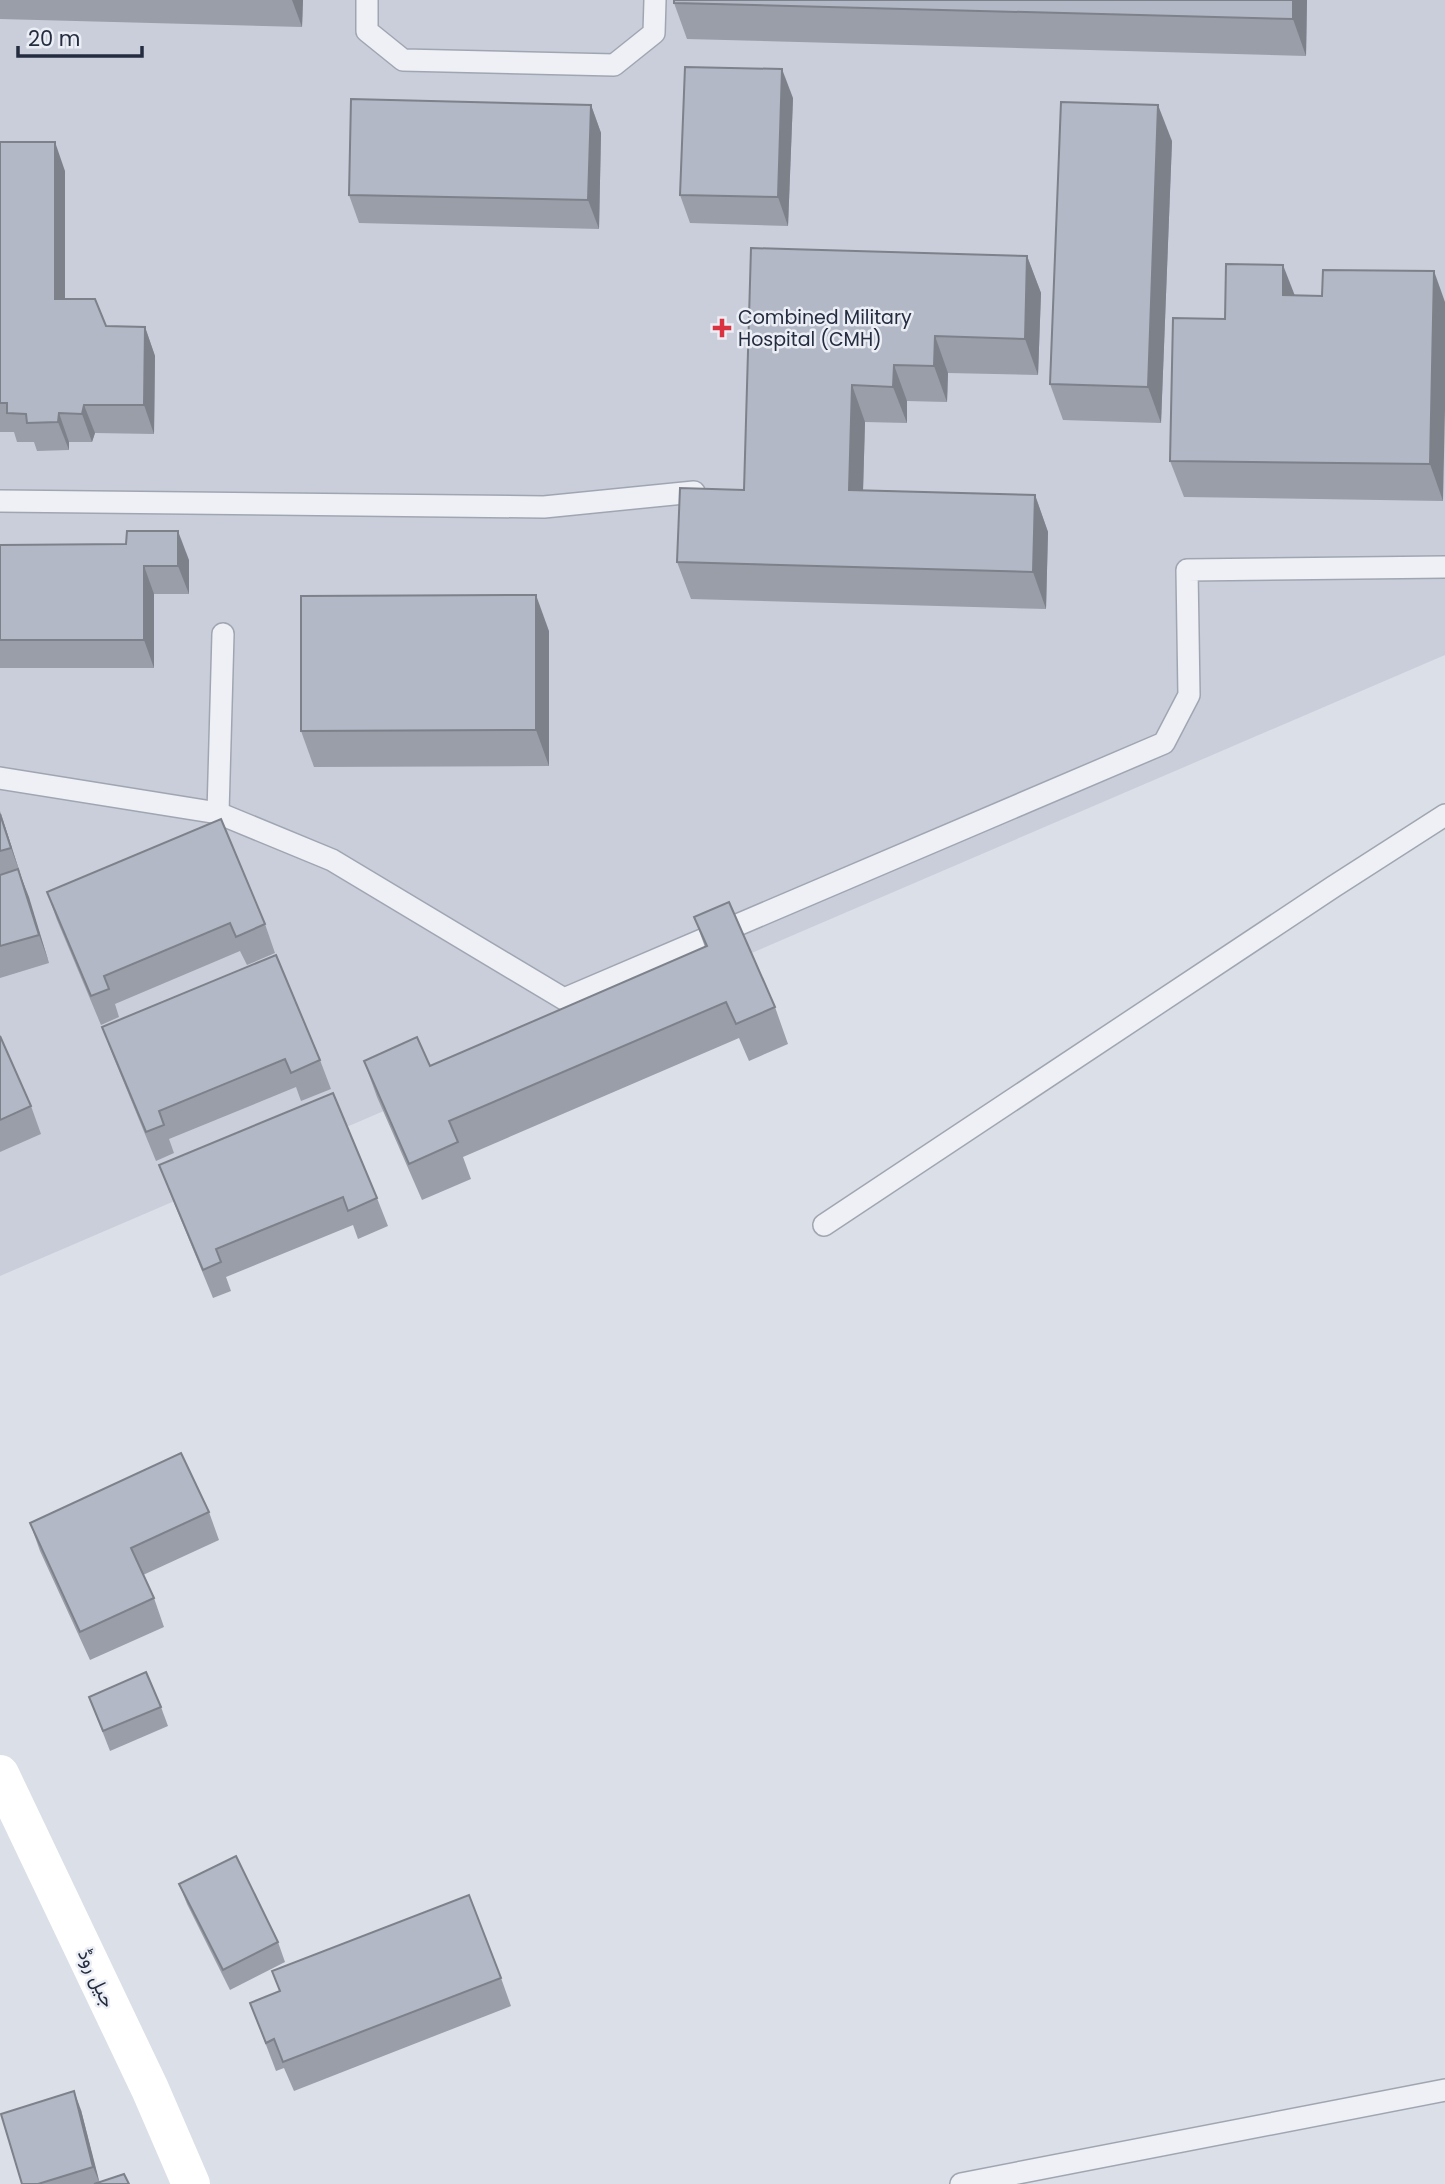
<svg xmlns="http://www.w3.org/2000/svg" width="1445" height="2184" font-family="Poppins,Vazirmatn,sans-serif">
<rect width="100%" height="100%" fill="#dbdfe7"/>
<!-- built -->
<polygon fill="#c9ceda" points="0,0 1445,0 1445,655 0,1276"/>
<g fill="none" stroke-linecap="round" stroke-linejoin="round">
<defs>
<g id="lane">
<polyline points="367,0 367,31 403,60 614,65 654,33 655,0"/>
<polyline points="0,501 544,507 694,492"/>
<polyline points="0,778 218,813 332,860 564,999 1164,743 1189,695 1187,570 1445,567"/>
<polyline points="218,813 223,634"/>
<polyline points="824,1225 1333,887 1445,815"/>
<polyline points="961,2184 1445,2090"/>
</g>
</defs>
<!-- lane casing -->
<use href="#lane" stroke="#a0a6b1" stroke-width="24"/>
<!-- lane -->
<use href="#lane" stroke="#eef0f5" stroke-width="21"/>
<!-- secondary -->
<polyline stroke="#fff" stroke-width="38" points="0,1774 150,2089 191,2184"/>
</g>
<!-- wall -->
<g fill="#999ea9">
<polygon points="0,0 303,0 302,27 0,19"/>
<polygon points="1307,0 1306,56 687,39 674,3"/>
<polygon points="793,98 788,226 690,223 680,195"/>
<polygon points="591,105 601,133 599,229 359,223 349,195"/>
<polygon points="1172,141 1161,423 1063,420 1050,384"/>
<polygon points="0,142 65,171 65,299 106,326 145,327 155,356 154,434 95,433 92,442 69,442 69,450 37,451 34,442 17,442 14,432 0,432"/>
<polygon points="751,248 1027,256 1041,293 1038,375 948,373 947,402 907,401 907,423 865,422 863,490 1035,495 1048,532 1046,609 691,599 677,562 744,490"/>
<polygon points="1434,271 1443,501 1184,497 1170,461 1225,319 1295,296 1322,296"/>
<polygon points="0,545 189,560 189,594 154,594 154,668 0,668"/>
<polygon points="549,631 549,766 314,767 301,731"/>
<polygon points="0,811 49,963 0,978"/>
<polygon points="47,892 265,924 275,953 247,965 240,951 115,1004 119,1017 101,1025 57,920"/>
<polygon points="694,917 775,1007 788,1044 749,1061 739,1038 463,1157 471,1179 422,1200 377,1097 364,1061 430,1066 705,947"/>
<polygon points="102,1027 320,1060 331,1089 301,1101 296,1087 169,1139 174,1153 156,1161 113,1056"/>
<polygon points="0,1036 31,1106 41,1134 0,1152"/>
<polygon points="159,1165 377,1198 388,1226 358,1239 353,1225 226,1277 231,1291 213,1298 170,1193"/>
<polygon points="209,1512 219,1540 143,1575 154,1598 164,1627 90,1660 40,1551 30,1523"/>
<polygon points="89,1697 161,1707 168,1726 110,1751"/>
<polygon points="179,1884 278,1942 285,1962 230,1990 187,1904"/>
<polygon points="272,1971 501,1978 511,2006 294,2091 284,2068 276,2071 250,2003 280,1992"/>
<polygon points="81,2110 99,2182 129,2184 22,2184"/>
</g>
<!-- shaded-wall -->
<g fill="#7d818a">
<polygon points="292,0 303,0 302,27"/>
<polygon points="1293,0 1307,0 1306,56 1293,19"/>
<polygon points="782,69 793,98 788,226 778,197"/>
<polygon points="591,105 601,133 599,229 588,200"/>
<polygon points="1158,105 1172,141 1161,423 1148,387"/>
<polygon points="55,142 65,171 65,327 55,299"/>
<polygon points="1027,256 1041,293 1038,375 1025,339"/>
<polygon points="1283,265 1297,301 1283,295"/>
<polygon points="1434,271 1445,302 1445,409 1443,501 1430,464"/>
<polygon points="145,327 155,356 154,434 144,405"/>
<polygon points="935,336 948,373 947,402 934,366"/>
<polygon points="894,365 907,401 907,423 893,387"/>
<polygon points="852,385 865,422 862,526 849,490"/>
<polygon points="84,405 95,433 92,442 82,414"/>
<polygon points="59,413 69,442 69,450 58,422"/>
<polygon points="1035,495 1048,532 1046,609 1033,572"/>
<polygon points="178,531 189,560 189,594 178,566"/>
<polygon points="144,566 154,594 154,668 144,640"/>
<polygon points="536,595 549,631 549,766 536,730"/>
<polygon points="0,811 21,876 11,848"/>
<polygon points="18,869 29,897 49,963 39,935"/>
<polygon points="74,2091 81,2110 100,2184 93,2167"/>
</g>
<!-- building -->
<g fill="#b2b8c5" stroke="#7d818a" stroke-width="2">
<polygon points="674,0 1293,0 1293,19 674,3"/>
<polygon points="685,67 782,69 778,197 680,195"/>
<polygon points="351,99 591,105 588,200 349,195"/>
<polygon points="1061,102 1158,105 1148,387 1050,384"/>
<polygon points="0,142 55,142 55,299 95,299 106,326 145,327 144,405 84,405 82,414 59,413 58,422 27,423 26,414 7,413 7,403 0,403"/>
<polygon points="751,248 1027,256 1025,339 935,336 934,366 894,365 893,387 852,385 849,490 1035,495 1033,572 677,562 680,488 744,490"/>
<polygon points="1226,264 1283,265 1283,295 1322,296 1323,270 1434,271 1430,464 1170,461 1173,318 1225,319"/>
<polygon points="127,531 178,531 178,566 144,566 144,640 0,640 0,545 126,544"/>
<polygon points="536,595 536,730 301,731 301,596"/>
<polygon points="0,814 11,848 0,851"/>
<polygon points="221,819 265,924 236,937 230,923 104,976 109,989 91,996 47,892"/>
<polygon points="18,869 39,935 0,946 0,875"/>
<polygon points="729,902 775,1007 736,1024 726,1002 449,1121 458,1142 409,1164 364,1061 417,1037 430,1066 707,946 694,917"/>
<polygon points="276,955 320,1060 291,1073 285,1059 159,1111 164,1125 146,1132 102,1027"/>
<polygon points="0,1036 31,1106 0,1120"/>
<polygon points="333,1093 377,1198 348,1211 343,1197 216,1249 221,1262 203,1270 159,1165"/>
<polygon points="181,1453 209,1512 131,1548 154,1598 80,1632 30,1523"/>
<polygon points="146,1672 161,1707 103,1731 89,1697"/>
<polygon points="236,1856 278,1942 223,1970 179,1884"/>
<polygon points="469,1895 501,1978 283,2062 274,2039 266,2043 250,2003 280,1991 272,1971"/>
<polygon points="74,2091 93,2167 38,2184 22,2184 1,2114"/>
<polygon points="124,2174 129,2184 94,2184"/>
</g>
<!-- markers -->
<path fill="#db3242" stroke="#ebeef5" stroke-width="2.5" d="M718.5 317.5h7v7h7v7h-7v7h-7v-7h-7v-7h7z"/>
<g text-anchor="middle" stroke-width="5" stroke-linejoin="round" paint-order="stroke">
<!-- poi labels -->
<g font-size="19" fill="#242c3f" stroke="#ebeef5" text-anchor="start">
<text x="738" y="324">Combined Military<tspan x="738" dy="22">Hospital (CMH)</tspan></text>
</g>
<!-- street labels -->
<g font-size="19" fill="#242c3f" stroke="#ebeef5">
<text transform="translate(97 1978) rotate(65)" y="7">جیل روڈ</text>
</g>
</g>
<!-- scale -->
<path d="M18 46v10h124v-10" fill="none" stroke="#242c3f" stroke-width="3.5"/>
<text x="28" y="46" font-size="21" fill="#242c3f" stroke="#ebeef5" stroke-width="5" paint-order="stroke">20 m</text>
</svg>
